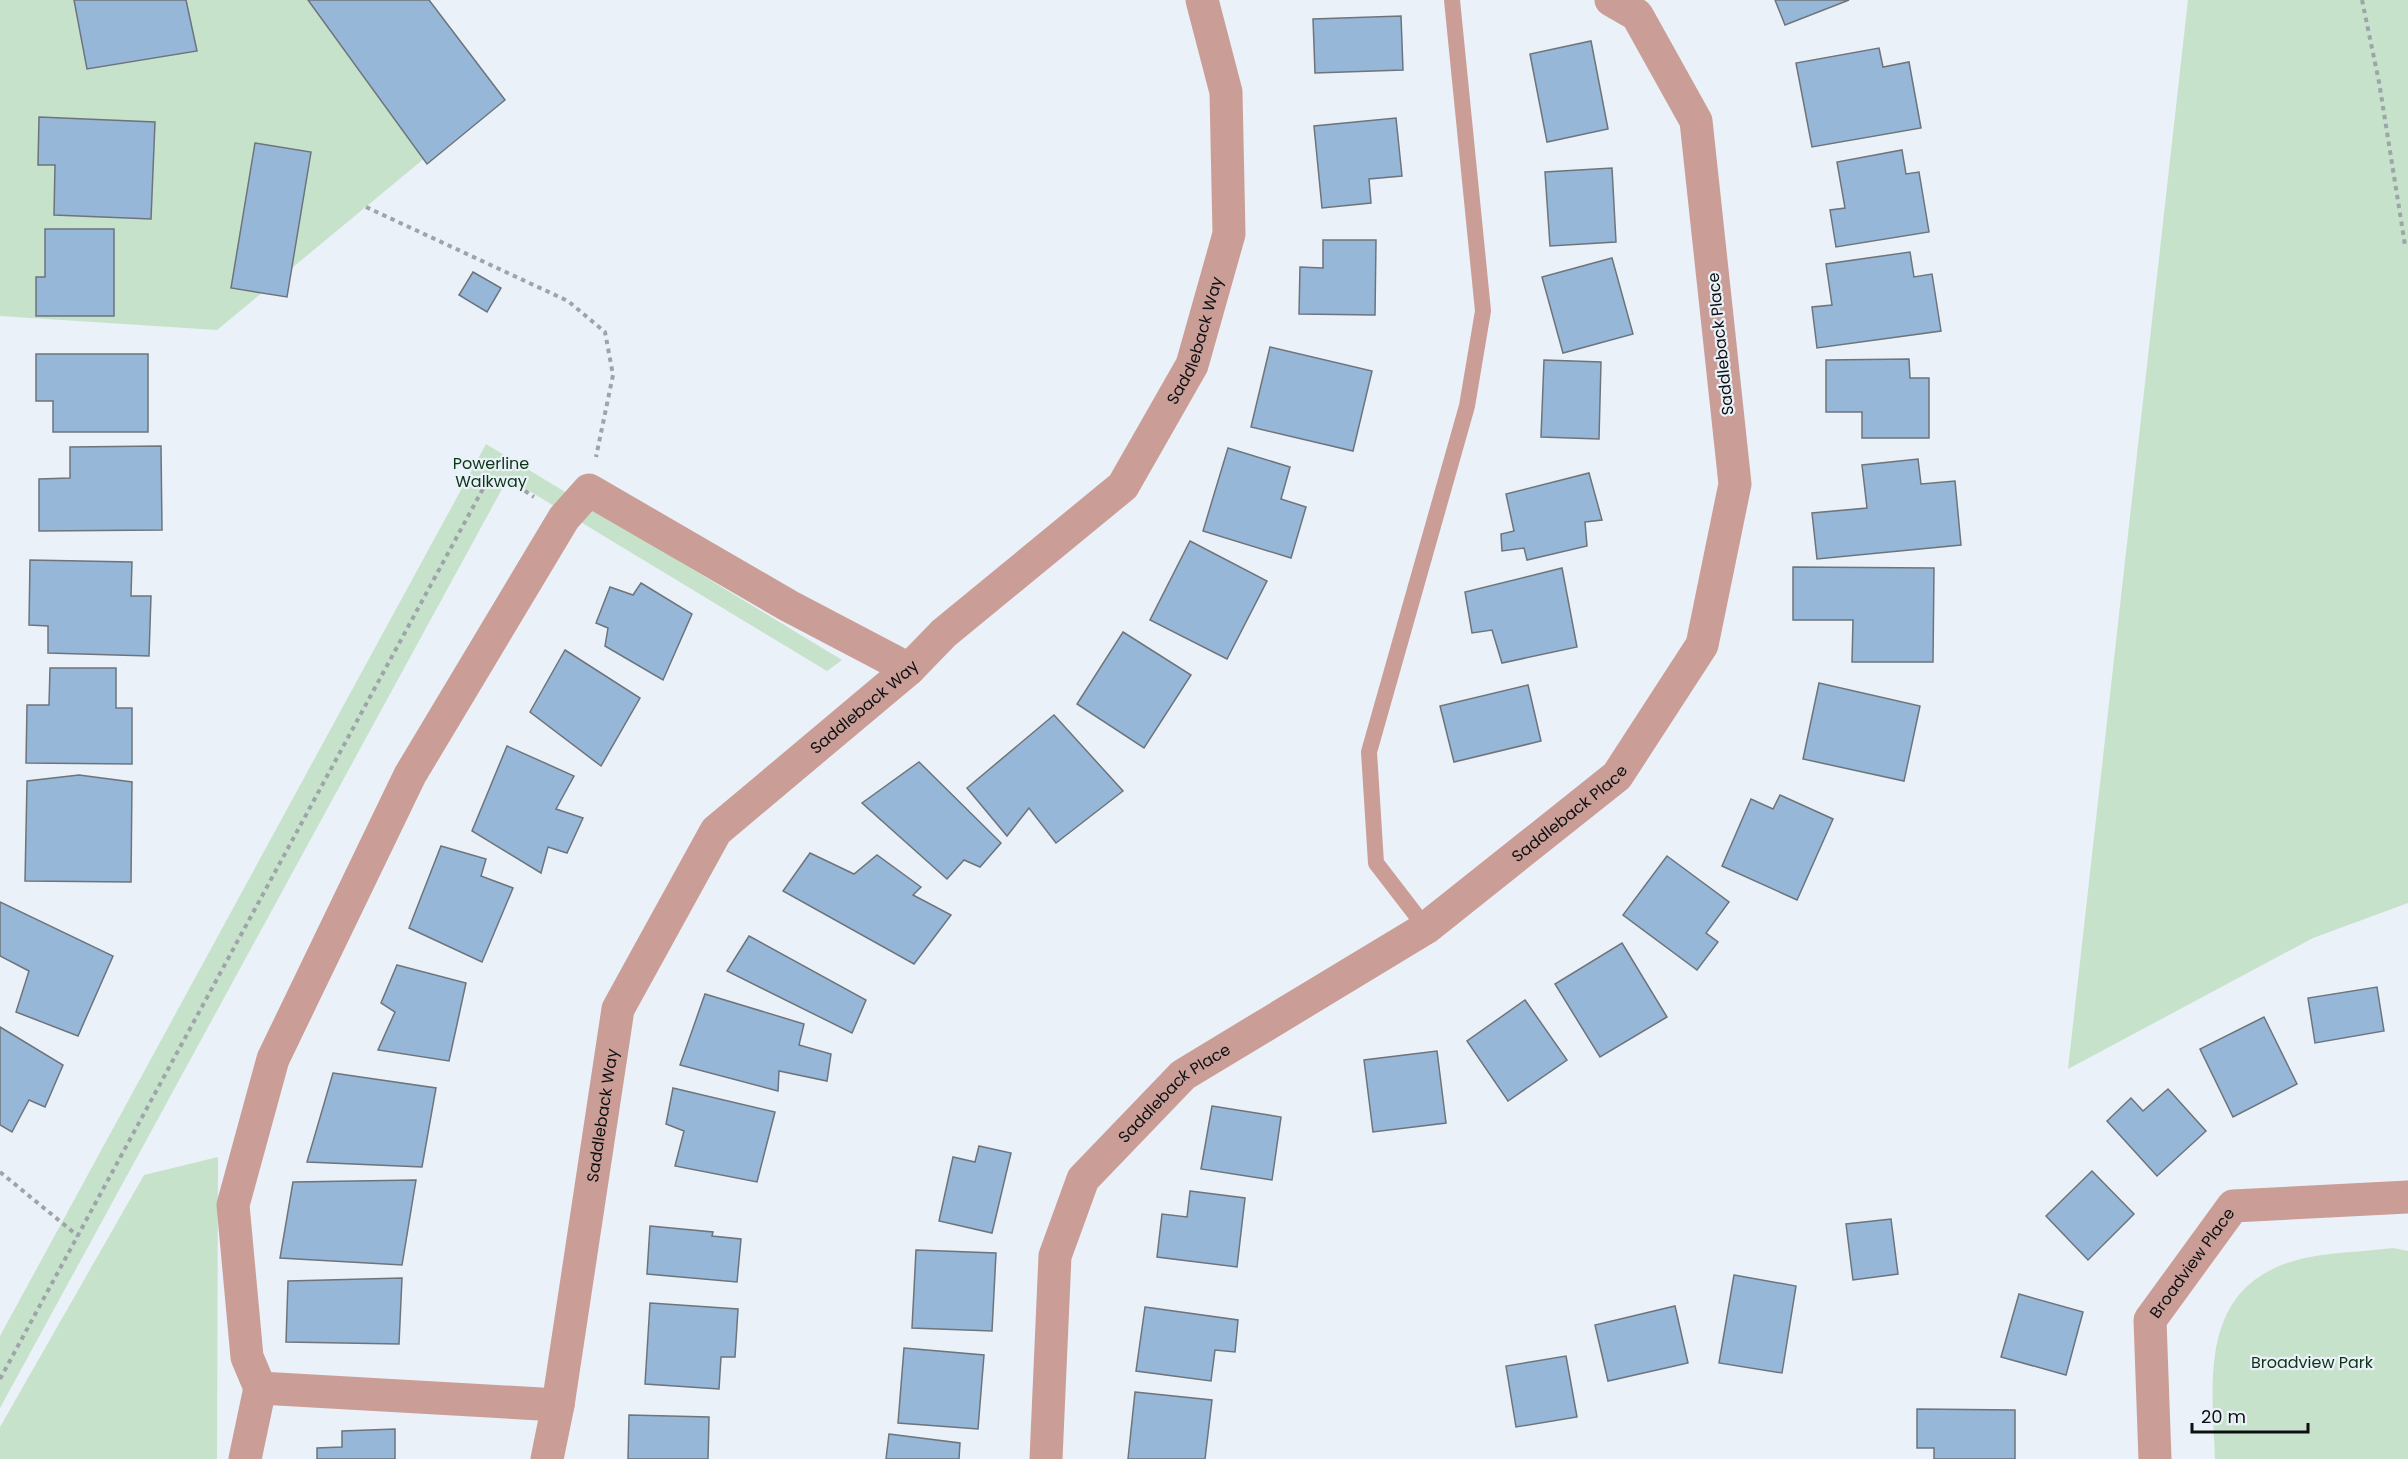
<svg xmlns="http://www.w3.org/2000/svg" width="2408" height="1459" font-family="Poppins,sans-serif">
<rect width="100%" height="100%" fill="#eaf1f8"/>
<!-- green -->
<g fill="#c6e2ca">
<polygon points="0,0 384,0 426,157 217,330 0,316"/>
<polygon points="2188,0 2408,0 2408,903 2313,938 2068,1069"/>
<polygon points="486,444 842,660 827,671 508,478 0,1408 0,1336"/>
<polygon points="218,1157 217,1459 0,1459 0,1427 144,1175"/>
<path d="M2393,1248l15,3v208h-193c-3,-79 -17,-172 82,-199 30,-8 65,-8 96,-12z"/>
</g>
<!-- building -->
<g fill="#96b7d8" stroke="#6e747b" stroke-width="1.5">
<polygon points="74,0 186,0 197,51 87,69"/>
<polygon points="308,0 429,0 505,100 427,164"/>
<polygon points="1775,0 1849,0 1785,25"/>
<polygon points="1401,16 1403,70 1315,73 1313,19"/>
<polygon points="1591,41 1608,129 1547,142 1530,54"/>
<polygon points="1879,48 1883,67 1909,62 1921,128 1812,147 1796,63"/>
<polygon points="39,117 155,122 151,219 54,215 55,165 38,165"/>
<polygon points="1396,118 1402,176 1369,179 1371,203 1322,208 1314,126"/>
<polygon points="255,143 311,152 287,297 231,288"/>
<polygon points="1902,150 1906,174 1919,172 1929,232 1836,247 1830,210 1845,208 1837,162"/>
<polygon points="1612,168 1616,242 1550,246 1545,172"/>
<polygon points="45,229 114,229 114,316 36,316 36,277 45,277"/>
<polygon points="1323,240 1376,240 1375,315 1299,314 1300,267 1323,268"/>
<polygon points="1910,252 1914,277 1932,274 1941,331 1817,348 1812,307 1832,305 1826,264"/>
<polygon points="1612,258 1633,334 1563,353 1542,277"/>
<polygon points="473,272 501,288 487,312 459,295"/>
<polygon points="1270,347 1372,371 1353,451 1251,427"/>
<polygon points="36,354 148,354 148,432 53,432 53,401 36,401"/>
<polygon points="1909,359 1910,378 1929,378 1929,438 1862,438 1862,412 1826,412 1826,360"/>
<polygon points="1544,360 1601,362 1599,439 1541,437"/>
<polygon points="161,446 162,530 39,531 39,479 70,478 70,447"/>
<polygon points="1228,448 1290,467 1281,499 1306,507 1291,558 1203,531"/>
<polygon points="1918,459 1921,484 1955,481 1961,545 1817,559 1812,513 1867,508 1862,465"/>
<polygon points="1589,473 1602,520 1585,522 1587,546 1527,560 1524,548 1502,551 1501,534 1514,531 1506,494"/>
<polygon points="1190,541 1267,581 1227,659 1150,620"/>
<polygon points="30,560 132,562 131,596 151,596 149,656 48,653 48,626 29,625"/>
<polygon points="1793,567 1934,568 1933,662 1852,662 1853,620 1793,620"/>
<polygon points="1562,568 1577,647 1502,663 1492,630 1472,633 1465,592"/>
<polygon points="641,583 692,614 663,680 605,646 608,628 596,623 610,587 633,595"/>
<polygon points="1123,632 1191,675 1144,748 1077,704"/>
<polygon points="565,650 640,698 601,766 530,712"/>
<polygon points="50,668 116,668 116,708 132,708 132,764 26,763 27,705 49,705"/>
<polygon points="1819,683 1920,706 1904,781 1803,759"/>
<polygon points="1528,685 1541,741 1454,762 1440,706"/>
<polygon points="1054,715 1123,791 1056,843 1029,808 1007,836 967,788"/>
<polygon points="507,746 574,776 556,809 583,818 567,853 548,847 541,873 472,831"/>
<polygon points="919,762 1001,843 980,867 964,860 947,879 862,803"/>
<polygon points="79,775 132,782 131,882 25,881 27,781"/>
<polygon points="1780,795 1833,819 1797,900 1722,866 1751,799 1773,809"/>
<polygon points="441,846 486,859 481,876 513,888 482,962 409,928"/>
<polygon points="810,853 854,874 877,855 921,887 913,895 951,915 914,964 783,891"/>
<polygon points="1667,856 1729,902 1706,933 1718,942 1697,970 1623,915"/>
<polygon points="0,902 113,956 78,1036 16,1012 29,971 0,956"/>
<polygon points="749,936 866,1000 852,1033 727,971"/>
<polygon points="1622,943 1667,1017 1600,1057 1555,984"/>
<polygon points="397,965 466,983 449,1061 378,1050 395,1012 381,1003"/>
<polygon points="2377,987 2384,1031 2315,1043 2308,998"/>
<polygon points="705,994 804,1024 799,1045 831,1054 827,1081 779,1071 778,1091 680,1065"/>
<polygon points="1525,1000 1567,1060 1508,1101 1467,1041"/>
<polygon points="2264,1017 2297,1084 2233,1117 2200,1049"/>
<polygon points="0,1027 63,1065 45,1107 29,1100 12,1132 0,1125"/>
<polygon points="1437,1051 1446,1123 1373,1132 1364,1060"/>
<polygon points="333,1073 436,1088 422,1167 307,1162"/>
<polygon points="673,1088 775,1112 757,1182 675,1166 684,1131 666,1124"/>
<polygon points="2168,1089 2206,1131 2157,1176 2107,1121 2131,1098 2143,1111"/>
<polygon points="1212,1106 1281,1117 1272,1180 1201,1169"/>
<polygon points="979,1146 1011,1153 992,1233 939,1221 953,1157 975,1162"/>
<polygon points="2092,1171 2134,1214 2088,1260 2046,1216"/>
<polygon points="416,1180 402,1265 280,1258 293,1182"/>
<polygon points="1190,1191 1245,1198 1237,1267 1157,1257 1162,1214 1187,1217"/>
<polygon points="1891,1219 1898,1274 1853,1280 1846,1224"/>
<polygon points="650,1226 713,1232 712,1236 741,1239 737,1282 647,1274"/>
<polygon points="916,1250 996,1253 992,1331 912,1328"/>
<polygon points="1734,1275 1796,1286 1782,1373 1719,1363"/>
<polygon points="402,1278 399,1344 286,1342 288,1281"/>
<polygon points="2019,1294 2083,1312 2066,1375 2001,1357"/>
<polygon points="650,1303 738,1309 735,1357 721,1357 719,1389 645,1384"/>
<polygon points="1675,1306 1688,1363 1608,1381 1595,1325"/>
<polygon points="1145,1307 1238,1320 1235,1352 1215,1350 1211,1381 1136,1371"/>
<polygon points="904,1348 984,1355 978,1429 898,1423"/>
<polygon points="1566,1356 1577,1417 1516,1427 1506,1366"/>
<polygon points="1135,1392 1212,1400 1205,1459 1128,1459"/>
<polygon points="1917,1409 2015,1410 2015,1459 1934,1459 1934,1448 1917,1448"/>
<polygon points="629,1415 709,1417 708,1459 628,1459"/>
<polygon points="395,1429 395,1459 317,1459 317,1448 342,1447 342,1431"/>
<polygon points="889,1434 960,1443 959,1459 886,1459"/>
</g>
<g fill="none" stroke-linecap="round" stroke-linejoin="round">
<!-- path -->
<g stroke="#9ea4a9" stroke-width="4" stroke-dasharray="4.5 4.5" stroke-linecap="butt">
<polyline points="2362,0 2379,82 2405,245 2408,246"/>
<polyline points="366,207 568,301 605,332 613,375 596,457"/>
<polyline points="0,1172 78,1236"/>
<polyline points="0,1379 485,485 496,478 515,484 534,497"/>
</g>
<!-- service -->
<polyline stroke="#ca9e97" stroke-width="16" points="1426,928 1376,863 1369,752 1467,406 1483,311 1452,0"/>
<!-- minor -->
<g stroke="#ca9e97" stroke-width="33">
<polyline points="558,1405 260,1388 247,1357 233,1205 273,1059 410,775 564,518 589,490 789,606 909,669"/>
<polyline points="245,1459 260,1388"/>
<path id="s1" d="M547,1459l11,-54 60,-396 98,-178 193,-162 35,-36 179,-147 69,-121 37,-131 -3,-142 -24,-92"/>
<path id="s2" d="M1046,1459l9,-203 28,-77 100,-104 243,-147 191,-152 85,-131 33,-161 -39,-363 -59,-106 -26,-15"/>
<path id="s3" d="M2155,1459l-5,-139 83,-114 175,-9"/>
</g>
</g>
<g text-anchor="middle" stroke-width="4.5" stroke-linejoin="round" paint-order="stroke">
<!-- street labels -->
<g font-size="16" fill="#0d1012" stroke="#eaf1f8">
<text dy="6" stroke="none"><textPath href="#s1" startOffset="1356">Saddleback Way</textPath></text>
<text transform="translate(1720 344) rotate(-96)" y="6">Saddleback Place</text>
<text dy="6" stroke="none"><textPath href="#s1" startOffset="852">Saddleback Way</textPath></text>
<text dy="6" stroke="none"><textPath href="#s2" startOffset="897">Saddleback Place</textPath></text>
<text dy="6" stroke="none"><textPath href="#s2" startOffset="411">Saddleback Place</textPath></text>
<text dy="6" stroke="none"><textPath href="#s1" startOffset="348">Saddleback Way</textPath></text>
<text dy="6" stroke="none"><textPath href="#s3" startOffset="210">Broadview Place</textPath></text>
</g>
<!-- park labels -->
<g font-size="16" fill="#0b3516" stroke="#eaf1f8">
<text x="491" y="469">Powerline<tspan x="491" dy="18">Walkway</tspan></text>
<text x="2312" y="1368">Broadview Park</text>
</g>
</g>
<!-- scale -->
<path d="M2192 1423v9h116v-9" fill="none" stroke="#0d1012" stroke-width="3"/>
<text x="2201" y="1423" font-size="18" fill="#0d1012" stroke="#eaf1f8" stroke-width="4.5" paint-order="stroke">20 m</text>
</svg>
